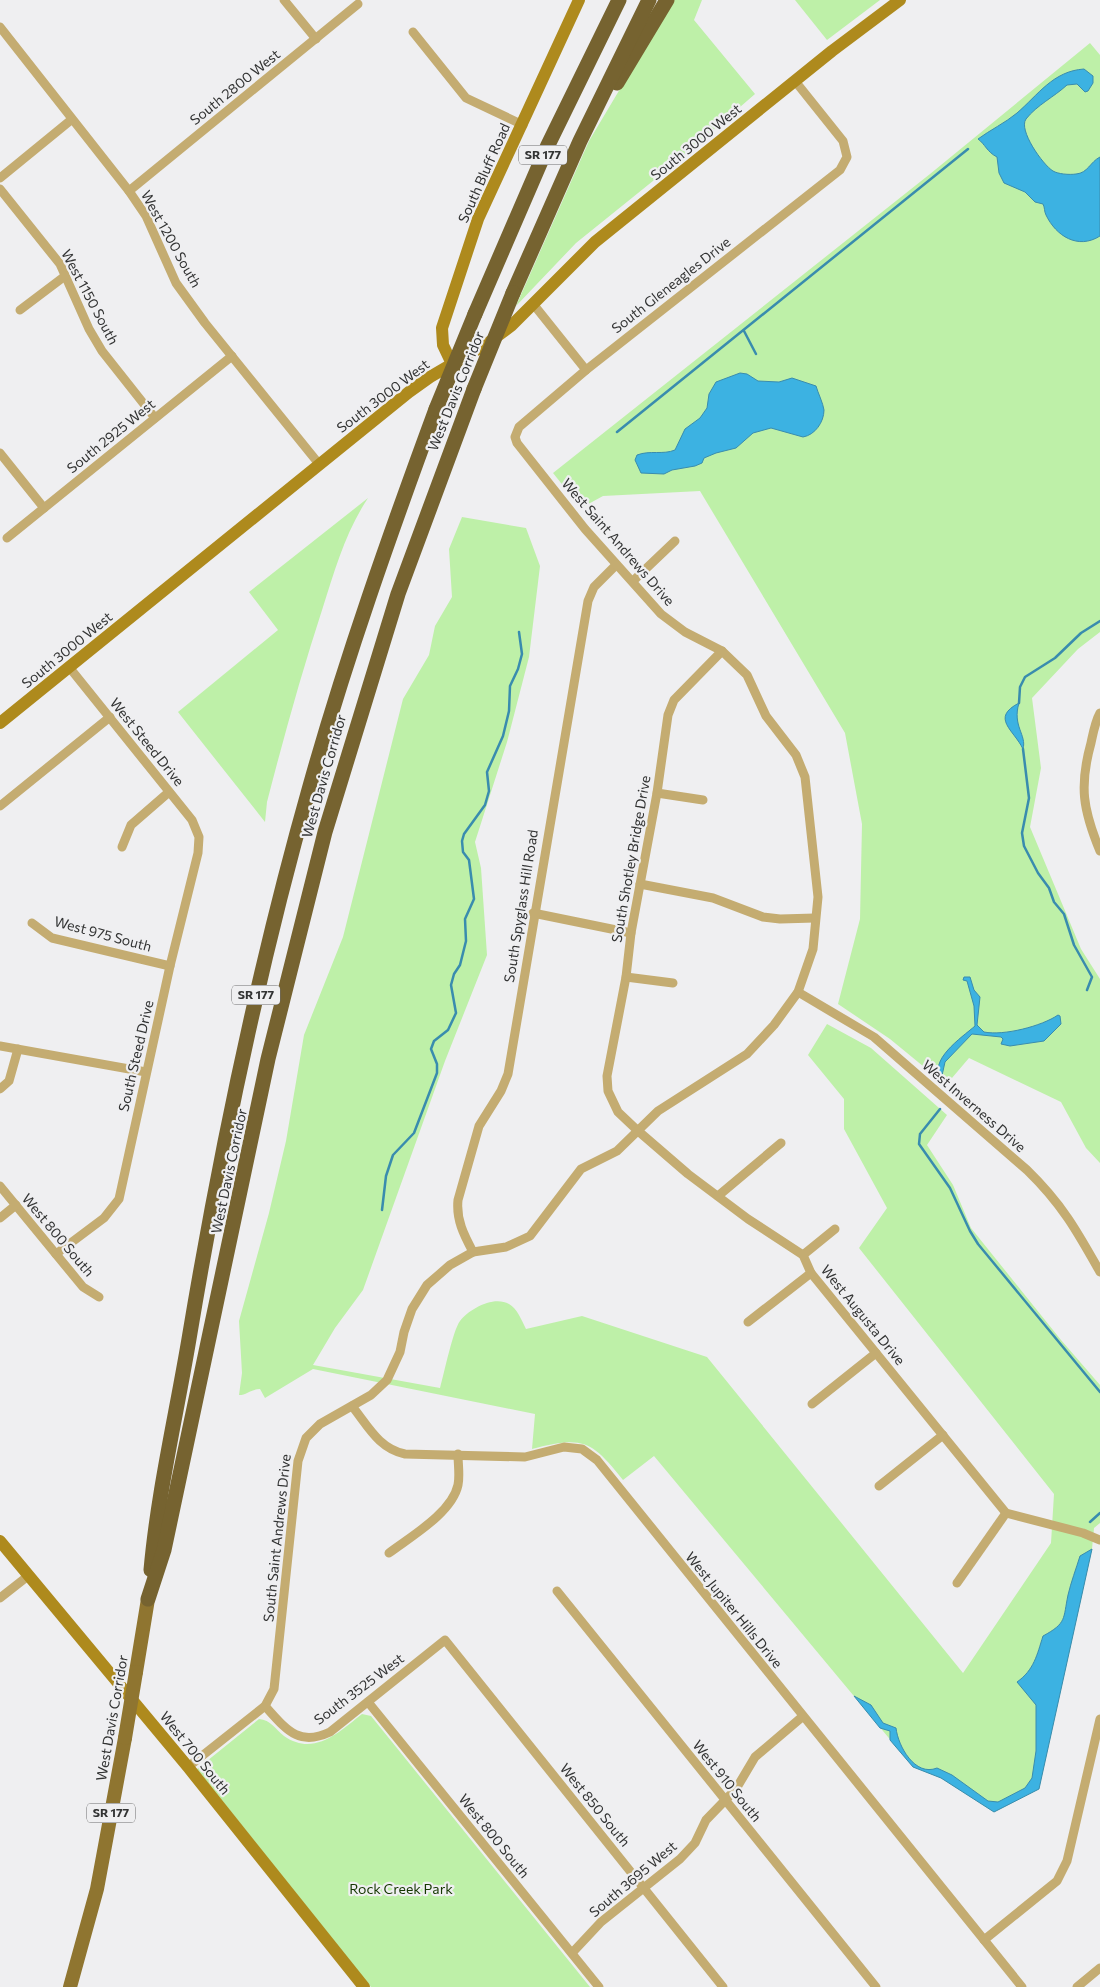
<svg xmlns="http://www.w3.org/2000/svg" width="1100" height="1987" font-family="Commissioner,sans-serif">
<rect width="100%" height="100%" fill="#efeff1"/>
<!-- green -->
<g fill="#bef0a8">
<polygon points="673,0 702,0 694,20 755,94 679,160 576,243 516,306 589,141"/>
<polygon points="795,0 880,0 827,40"/>
<polygon points="1090,43 1100,55 1100,632 1078,649 1032,698 1041,768 1030,827 1081,949 1100,979 1100,1163 1086,1148 1061,1102 969,1058 946,1085 890,1039 838,1004 860,919 862,824 845,733 700,491 603,496 581,508 553,473 930,174"/>
<path d="M368,498c-22,33 -33,71 -45,109 -21,64 -39,129 -56,195l-2,20 -87,-110 100,-82 -29,-38z"/>
<path d="M462,517l64,11 14,38 -11,91 -22,85 -32,100 6,26 6,87 -42,106 -82,229 -28,38 -22,37 127,23c4,-14 13,-58 20,-67 9,-12 34,-26 49,-17 8,4 13,17 17,25l56,-13 125,41 256,316 88,-130 3,-49 -195,-246 28,-40 -43,-79v-30l-36,-44 19,-31 44,24 76,67 -20,30 26,40 18,43 90,112 39,45v138l-6,5 -2,21 -53,240 -45,23 -53,-34 -28,-11 -259,-311 -31,24c-32,-40 -40,-44 -91,-31l3,-35 -222,-45 -48,29 -5,-9c-9,0 -13,6 -21,6l3,-22 -3,-52 30,-108 17,-72 18,-106 39,-98 60,-238 26,-44 6,-29 17,-29 -3,-48z"/>
<path d="M362,1714l9,2 219,271h-219l-174,-218 62,-50c12,1 16,10 25,17 30,21 55,-4 78,-22z"/>
</g>
<!-- water -->
<g fill="#3cb2e2" stroke="#398cae">
<path d="M1084,69l9,7v7l-5,8 -3,1 -8,-8 -10,1c-13,12 -30,20 -41,34 -8,11 17,46 27,52 5,3 16,4 23,3 12,-1 14,-12 24,-17v79c-22,14 -44,0 -54,-21 -2,-4 -1,-7 -3,-11l-8,-2 -10,-10 -21,-9 -5,-10 -2,-16c-10,-5 -12,-13 -19,-18 12,-9 27,-16 39,-26 21,-18 36,-42 67,-44z"/>
<path d="M740,373l7,1 11,7 21,1 13,-4 24,8c2,7 7,17 8,24 0,12 -9,25 -21,27l-32,-9 -18,5 -17,15 -20,5 -12,5 -2,5 -7,3 -23,4 -8,4 -23,-1 -6,-13 2,-5c13,-5 26,0 38,-5l10,-21 15,-11 7,-10 2,-14 7,-12z"/>
<path d="M1019,703c-7,23 8,32 4,46 -9,-19 -33,-31 -4,-46z"/>
<path d="M964,977h6l4,13 6,7 -3,28 7,7c20,4 58,-6 74,-17l2,1 1,8 -17,17 -34,5 -9,-2 2,-5 -2,-2 -29,-3 -27,28 -4,18c-13,-20 20,-42 34,-54l-1,-20 -7,-25 -4,-1z"/>
<path d="M1092,1549l-53,240 -45,23 -53,-34 -28,-11 -23,-27v-9l-10,-3 -26,-32 17,9 12,18 13,5c2,18 19,49 41,40l15,7 36,26 10,1 27,-14 7,-10 4,-27v-46l-19,-23c17,-12 20,-27 26,-46 24,-13 20,-17 25,-41 3,-13 8,-26 12,-39z"/>
</g>
<g fill="none" stroke-linecap="round" stroke-linejoin="round">
<!-- stream -->
<g stroke="#398cae" stroke-width="2.5">
<polyline points="744,331 756,354"/>
<polyline points="617,432 968,149"/>
<polyline points="1019,703 1020,687 1025,677 1055,658 1081,633 1100,621"/>
<polyline points="1023,749 1029,798 1022,833 1024,846 1038,873 1049,888 1054,902 1064,914 1074,945 1092,977 1087,990"/>
<polyline points="940,1109 920,1134 919,1144 950,1188 970,1231 978,1244 1100,1392"/>
<polyline points="382,1210 386,1176 393,1155 414,1133 437,1073 437,1064 431,1049 434,1041 448,1030 456,1013 451,985 454,974 460,965 466,941 465,919 474,899 469,860 463,852 462,841 464,834 485,805 489,791 487,772 503,736 509,711 510,686 518,669 522,654 519,632"/>
<polyline points="1090,1522 1100,1513"/>
</g>
<!-- street -->
<g stroke="#c4ac71" stroke-width="9">
<polyline points="284,0 316,39"/>
<polyline points="0,27 129,191 146,216 176,283 205,323 319,464"/>
<polyline points="413,32 466,98 523,125"/>
<polyline points="0,178 71,120"/>
<polyline points="0,189 60,264 89,329 102,351 155,418"/>
<polyline points="129,191 358,4"/>
<polyline points="534,305 586,370"/>
<polyline points="20,310 65,276"/>
<polyline points="0,453 44,508"/>
<polyline points="7,538 232,356"/>
<polyline points="633,581 675,541"/>
<polyline points="722,651 674,700 668,715 657,793 631,933 626,977 607,1076 608,1091 618,1112 637,1130 688,1174 748,1219 803,1255 811,1273 1006,1513 1083,1533 1100,1540"/>
<path d="M1100,713c-5,9 -7,21 -9,30 -12,43 -8,67 9,108"/>
<polyline points="657,793 703,800"/>
<polyline points="0,806 110,717"/>
<polyline points="122,847 131,825 169,792"/>
<polyline points="640,884 713,898 763,917 780,919 815,918"/>
<polyline points="533,913 631,933"/>
<polyline points="32,923 52,938 170,966"/>
<polyline points="626,977 673,983"/>
<path d="M798,992l76,45 153,133c35,34 50,61 73,102"/>
<polyline points="0,1046 146,1072"/>
<polyline points="0,1089 9,1081 18,1049"/>
<polyline points="0,1186 83,1287 99,1297"/>
<polyline points="718,1196 781,1143"/>
<polyline points="0,1218 16,1205"/>
<path d="M473,1252c-9,-17 -17,-32 -15,-52l21,-74 22,-35 7,-17 80,-473 6,-14 22,-22"/>
<polyline points="56,1254 104,1218 119,1199 170,966 198,853 199,837 192,820 69,667"/>
<polyline points="803,1255 835,1229"/>
<polyline points="748,1322 811,1273"/>
<polyline points="812,1404 876,1353"/>
<path d="M352,1406c16,20 27,43 53,48l120,3 39,-10 18,2 15,11 425,527"/>
<polyline points="879,1486 943,1435"/>
<path d="M389,1553c21,-16 63,-40 69,-68 2,-9 0,-21 0,-31"/>
<polyline points="957,1583 1006,1513"/>
<polyline points="557,1591 876,1987"/>
<polyline points="0,1598 28,1576"/>
<polyline points="368,1702 599,1987"/>
<path d="M265,1706c21,23 33,41 65,26l115,-92 278,347"/>
<polyline points="188,1767 265,1706 274,1689 298,1461 306,1438 320,1424 371,1395 387,1380 400,1352 404,1332 412,1309 427,1285 450,1265 473,1252 506,1247 530,1236 581,1169 617,1151 658,1111 747,1054 774,1025 798,992 813,949 818,897 805,777 796,755 766,716 747,675 722,651 685,632 661,614 585,529 517,443 515,437 519,427 586,370 840,170 847,157 843,141 795,81"/>
<polyline points="984,1940 1057,1881 1067,1861 1100,1719"/>
<polyline points="572,1953 601,1922 680,1859 695,1843 706,1820 736,1789 755,1757 802,1717"/>
<polyline points="1077,1987 1100,1968"/>
</g>
<!-- secondary -->
<g stroke="#ae8a1d" stroke-width="12">
<polyline points="452,364 443,345 442,328 478,219 579,0"/>
<polyline points="0,723 409,392 430,377 488,343 511,326 595,242 832,51 900,0"/>
<polyline points="0,1541 188,1767 364,1987"/>
</g>
<!-- primary -->
<g stroke="#8f7530" stroke-width="14">
<polyline points="136,1672 148,1599"/>
<polyline points="70,1987 97,1889 125,1738"/>
</g>
<!-- highway -->
<g stroke="#766330" stroke-width="15">
<polyline points="617,83 667,0"/>
<polyline points="513,293 580,141 649,0"/>
<polyline points="475,314 548,145 619,0"/>
<path d="M151,1570c7,-79 26,-158 39,-237 31,-185 69,-367 120,-547 36,-128 80,-252 126,-377"/>
<polyline points="148,1599 164,1550 268,1059 325,832 398,594 474,389"/>
</g>
<!-- primary-bridge -->
<polyline stroke="#8f7530" stroke-width="14" points="125,1738 136,1672"/>
<!-- highway-bridge -->
<g stroke="#766330" stroke-width="15">
<polyline points="474,389 513,293"/>
<polyline points="436,409 475,314"/>
</g>
</g>
<g text-anchor="middle" stroke-width="4.5" stroke-linejoin="round" paint-order="stroke">
<!-- shield labels -->
<g fill="#efeff1" stroke="#6b6b6c" stroke-width="1">
<rect x="519" y="145.5" width="48" height="19" rx="4"/>
<rect x="232" y="985.5" width="48" height="19" rx="4"/>
<rect x="87" y="1803.5" width="48" height="19" rx="4"/>
</g>
<g font-size="12" font-weight="bold" fill="#323333">
<text x="543" y="159">SR 177</text>
<text x="256" y="999">SR 177</text>
<text x="111" y="1817">SR 177</text>
</g>
<!-- street labels -->
<g font-size="14" fill="#323333" stroke="#efeff1">
<text transform="translate(235 87) rotate(-39)" y="5">South 2800 West</text>
<text transform="translate(696 142) rotate(-39)" y="5">South 3000 West</text>
<text transform="translate(484 173) rotate(-66)" y="5">South Bluff Road</text>
<text transform="translate(171 239) rotate(61)" y="5">West 1200 South</text>
<text transform="translate(671 285) rotate(-38)" y="5">South Gleneagles Drive</text>
<text transform="translate(90 297) rotate(62)" y="5">West 1150 South</text>
<text transform="translate(456 391) rotate(-68)" y="5">West Davis Corridor</text>
<text transform="translate(383 396) rotate(-37)" y="5">South 3000 West</text>
<text transform="translate(111 436) rotate(-39)" y="5">South 2925 West</text>
<text transform="translate(618 542) rotate(49)" y="5">West Saint Andrews Drive</text>
<text transform="translate(67 650) rotate(-39)" y="5">South 3000 West</text>
<text transform="translate(147 742) rotate(51)" y="5">West Steed Drive</text>
<text transform="translate(324 776) rotate(-74)" y="5">West Davis Corridor</text>
<text transform="translate(631 859) rotate(-80)" y="5">South Shotley Bridge Drive</text>
<text transform="translate(521 906) rotate(-81)" y="5">South Spyglass Hill Road</text>
<text transform="translate(103 934) rotate(15)" y="5">West 975 South</text>
<text transform="translate(136 1056) rotate(-77)" y="5">South Steed Drive</text>
<text transform="translate(974 1106) rotate(41)" y="5">West Inverness Drive</text>
<text transform="translate(229 1171) rotate(-78)" y="5">West Davis Corridor</text>
<text transform="translate(58 1235) rotate(50)" y="5">West 800 South</text>
<text transform="translate(863 1315) rotate(51)" y="5">West Augusta Drive</text>
<text transform="translate(277 1538) rotate(-84)" y="5">South Saint Andrews Drive</text>
<text transform="translate(734 1610) rotate(51)" y="5">West Jupiter Hills Drive</text>
<text transform="translate(359 1689) rotate(-37)" y="5">South 3525 West</text>
<text transform="translate(112 1718) rotate(-80)" y="5">West Davis Corridor</text>
<text transform="translate(195 1753) rotate(51)" y="5">West 700 South</text>
<text transform="translate(727 1781) rotate(51)" y="5">West 910 South</text>
<text transform="translate(595 1805) rotate(51)" y="5">West 850 South</text>
<text transform="translate(494 1836) rotate(51)" y="5">West 800 South</text>
<text transform="translate(633 1879) rotate(-40)" y="5">South 3695 West</text>
</g>
<!-- park labels -->
<g font-size="14" fill="#153800" stroke="#efeff1">
<text x="401" y="1894">Rock Creek Park</text>
</g>
</g>
</svg>
